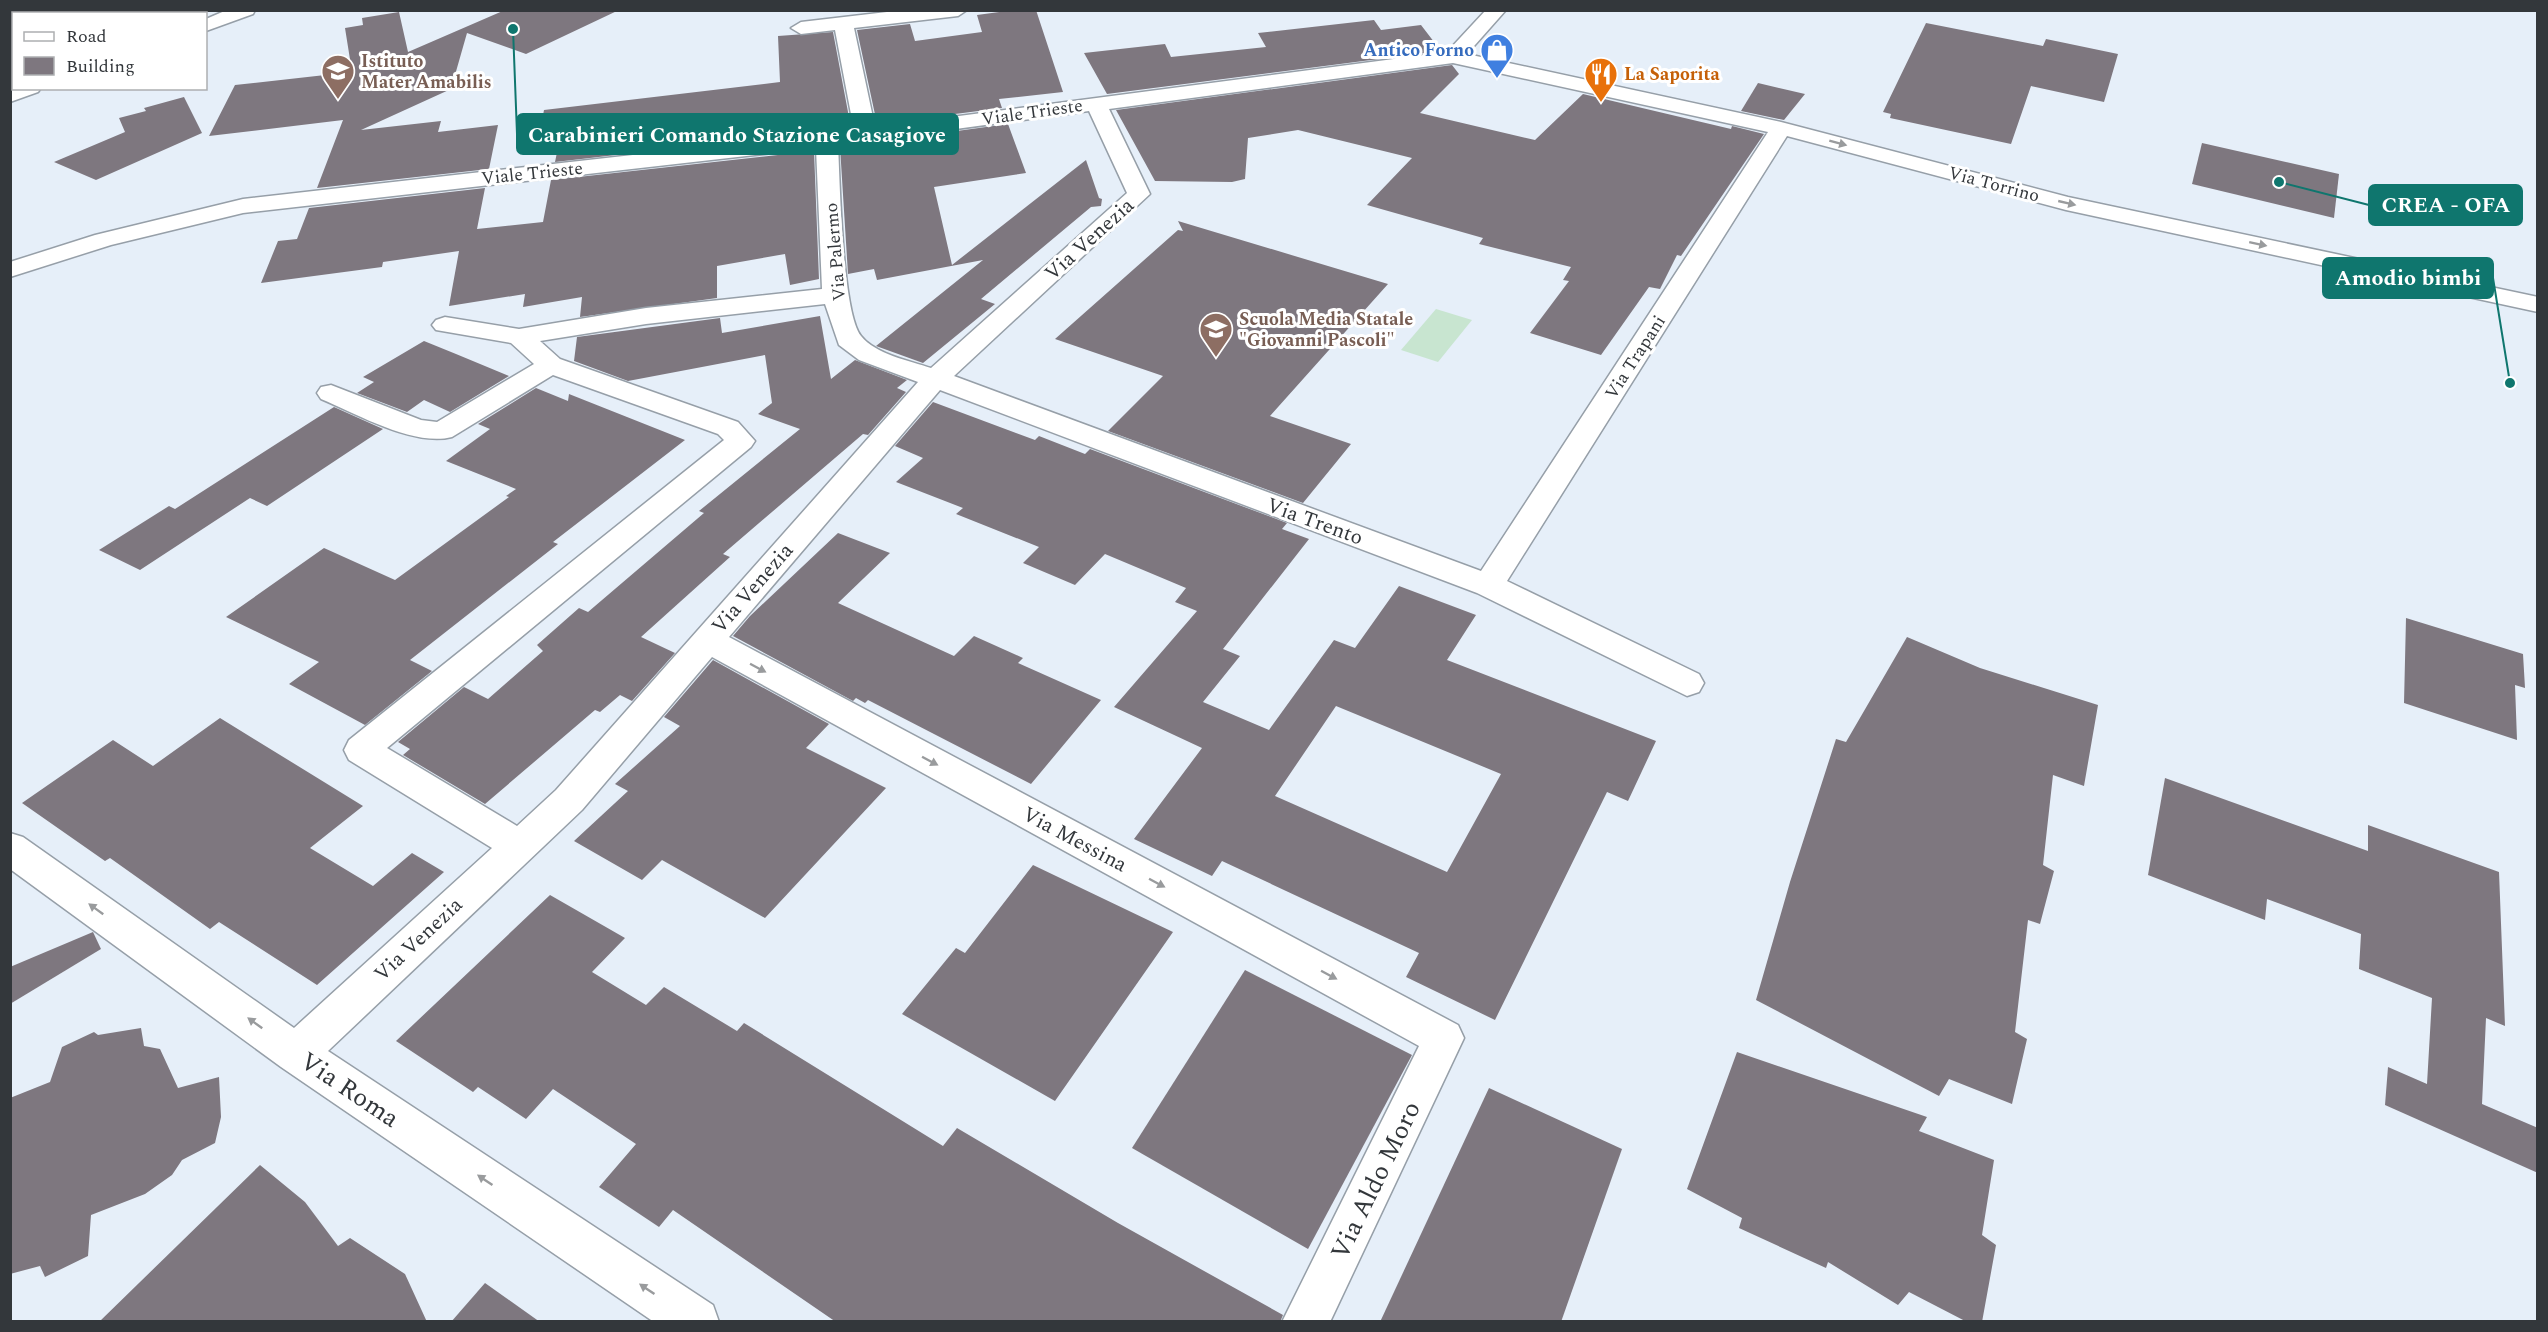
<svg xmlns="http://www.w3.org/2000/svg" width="2548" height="1332" font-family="Spectral,serif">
<rect width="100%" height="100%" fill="#e6eff9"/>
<!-- green -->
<polygon fill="#c8e5d0" points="1436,309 1472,320 1438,362 1401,350"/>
<!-- building -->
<g fill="#7e777f" fill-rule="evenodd">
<polygon points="505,10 619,10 526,54 467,33 451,89 361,130 441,121 438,132 498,125 489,169 317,188 343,120 209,136 235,85 352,72 345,28 363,25 362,18 399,12 408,52"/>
<polygon points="1014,10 1036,10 1063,92 999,99 1002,108 877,124 857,30 910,24 915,41 982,32 977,15"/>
<polygon points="1374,20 1381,30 1421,25 1441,51 1107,94 1084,53 1165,44 1171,57 1266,47 1258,33"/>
<polygon points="1926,23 2043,46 2046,39 2118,54 2104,102 2031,86 2011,144 1890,118 1891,114 1883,112"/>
<polygon points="833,32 851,128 555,162 560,138 538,141 544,110 780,82 778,36"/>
<polygon points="1452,65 1459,74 1420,113 1535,140 1583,94 1731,129 1732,126 1764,134 1681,256 1677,255 1660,289 1649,287 1601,355 1530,333 1569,281 1563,280 1571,267 1479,244 1483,238 1367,205 1412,158 1298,130 1248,138 1245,179 1232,182 1155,181 1116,110"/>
<polygon points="1758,83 1805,94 1784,120 1741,111"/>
<polygon points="184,97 202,133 96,180 54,162 125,132 119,118 146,111 144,108"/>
<polygon points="1008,124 1026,173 934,187 952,265 1086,160 1099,198 1102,199 1101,206 1091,207 981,299 995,304 923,363 876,346 983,260 877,280 874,269 848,274 840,147"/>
<polygon points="2202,143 2339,174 2334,218 2192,184"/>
<polygon points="814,151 819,279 790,285 785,254 717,266 717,298 580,317 582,297 523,307 525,294 449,306 459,251 383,262 382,267 261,283 278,241 297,239 309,208 485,188 477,229 543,222 551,180"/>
<polygon points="1178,221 1388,284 1270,416 1351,444 1303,503 1108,431 1163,376 1055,339 1178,230 1183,231"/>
<polygon points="820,316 831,379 855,360 907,380 897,388 906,392 868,435 863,434 723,554 730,557 641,637 675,653 632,701 620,695 600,712 595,710 485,804 403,755 410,749 398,742 464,687 488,699 543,651 537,645 579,608 588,612 704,513 699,511 800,429 758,414 772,403 765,355 628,381 574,361 577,337 720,318 722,333"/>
<polygon points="424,341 456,354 509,376 450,412 424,400 407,412 357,393 374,382 363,377"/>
<polygon points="536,388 568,401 569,394 685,440 553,542 558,544 410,660 432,671 365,725 289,684 319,662 226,617 324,548 395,580 509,497 506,496 516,489 446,461 490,429 478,424"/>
<path d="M933,402l102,38 4,-4 46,18 5,-5 197,74 -5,6 27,10 -86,110 17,7 -37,46 66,28 65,-90 21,8 44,-62 77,29 -29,45 209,81 -28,60 -21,-9 -112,228 -89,-43 13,-24 -197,-92 -10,15 -78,-37 68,-91 -88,-41 83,-96 -22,-9 11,-14 -81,-34 -30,31 -52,-22 16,-16 -83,-33 7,-6 -67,-26 27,-24 -28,-12zM1336,706l165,68 -54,98 -172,-76z"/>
<polygon points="334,407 383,429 267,506 250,498 140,570 99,550 169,506 175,509"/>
<polygon points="838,533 890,553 838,603 954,656 974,636 1023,658 1018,663 1101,700 1031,784 868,700 865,703 856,698 853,701 733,636 750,616"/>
<polygon points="2406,618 2523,654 2525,688 2515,685 2517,740 2404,703"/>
<polygon points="1907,637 1980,668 2098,705 2084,786 2053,775 2043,865 2054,871 2040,924 2028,920 2015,1032 2027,1039 2012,1104 1949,1079 1939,1096 1756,1000 1790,882 1836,739 1846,742"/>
<polygon points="713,660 829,724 806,748 886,788 765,918 662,860 642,880 574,841 628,791 615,784 680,726 664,717"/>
<polygon points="220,718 363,806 310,848 373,886 412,853 444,872 317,985 219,922 210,929 110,858 105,861 22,803 113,740 153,766"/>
<polygon points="2165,778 2368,851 2368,825 2499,872 2505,1026 2486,1018 2482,1104 2538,1128 2538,1173 2385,1105 2388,1067 2427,1084 2432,998 2359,969 2361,934 2267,899 2265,920 2148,875"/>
<polygon points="1033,865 1173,932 1055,1101 902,1014 956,948 965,953"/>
<polygon points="550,895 625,938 592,972 646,1005 664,987 737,1031 744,1023 943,1146 957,1128 1118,1223 1283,1315 1280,1322 836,1322 673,1210 659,1227 599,1187 636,1144 553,1089 526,1119 478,1087 473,1092 396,1041"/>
<polygon points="93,932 101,949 10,1004 10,967"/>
<polygon points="1245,970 1412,1055 1308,1249 1132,1148"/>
<polygon points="141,1028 144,1046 160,1049 178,1088 219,1077 221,1117 215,1143 182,1160 172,1175 145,1194 91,1215 88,1256 45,1277 40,1266 10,1274 10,1098 50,1082 62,1047 94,1032 98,1035"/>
<polygon points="1737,1052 1927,1117 1919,1131 1994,1160 1982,1235 1996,1245 1982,1322 1967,1322 1909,1292 1898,1305 1828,1262 1826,1268 1739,1228 1742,1218 1687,1189"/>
<polygon points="1489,1088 1622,1149 1561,1322 1380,1322"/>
<polygon points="260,1165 305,1202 338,1246 350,1238 405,1274 427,1322 99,1322"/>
<polygon points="485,1283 540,1322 451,1322"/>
</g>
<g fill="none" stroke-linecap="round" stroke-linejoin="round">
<defs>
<g id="minor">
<polygon points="227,10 255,10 253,14 206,31 206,19"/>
<path d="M904,10h63l-9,6 -104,12 21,99 572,-75 39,-42h20l-39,44 314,68 287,75 470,100v15l-472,-102 -279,-74 -280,445 192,93 5,9 -5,9 -12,4 -210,-103 -537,-203 -211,247 729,388 6,13 -134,284h-48l137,-276 -707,-389 -130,153 -254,241 385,254 6,17h-65l-373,-255 -271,-198v-36l13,4 271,191 198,-180 -143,-88 -5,-10 5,-10 375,-300 -6,-6 -165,-59 -101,62c-38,10 -95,-23 -131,-38l-4,-6 4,-6 10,-2 90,35 16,2 97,-58 -23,-21 -75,-13 -4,-5 4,-5 9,-3 74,12 127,-21 176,-19 -6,-141 -573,65 -132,32 -101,32v-15l85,-27 148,-36 611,-69 -19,-100 -34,4 -10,-6 10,-6zM1453,63l315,69 -287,439 -527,-195 196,-182 -41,-85zM1089,111l38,82 -196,175c-21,-7 -56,-14 -70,-32 -19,-24 -21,-155 -23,-191zM825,304l14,41 20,15 59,22 -362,408 -39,36 -130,-78 364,-301 4,-6 -17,-19 -178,-63 -20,-18 106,-17z"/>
<polygon points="14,87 14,88 41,88 38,92 10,102 10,89"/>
</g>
</defs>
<!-- minor casing -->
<use href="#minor" stroke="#969fa8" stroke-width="3"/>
<!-- minor -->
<use href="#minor" fill="#fff" fill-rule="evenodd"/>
</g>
<!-- one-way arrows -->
<defs><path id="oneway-solid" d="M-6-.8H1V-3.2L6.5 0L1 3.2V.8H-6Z" transform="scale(1.5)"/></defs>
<g fill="#999b9d">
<use href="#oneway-solid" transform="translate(1838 143) rotate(15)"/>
<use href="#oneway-solid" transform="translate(2067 203) rotate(13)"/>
<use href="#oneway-solid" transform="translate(2258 244) rotate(12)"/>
<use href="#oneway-solid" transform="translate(758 668) rotate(28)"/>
<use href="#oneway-solid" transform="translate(930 761) rotate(28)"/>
<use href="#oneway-solid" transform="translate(1157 883) rotate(28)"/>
<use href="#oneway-solid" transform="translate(96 909) rotate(-144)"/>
<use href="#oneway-solid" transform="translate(1329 975) rotate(28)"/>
<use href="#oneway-solid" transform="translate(255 1023) rotate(-144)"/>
<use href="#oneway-solid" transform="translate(485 1180) rotate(-146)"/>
<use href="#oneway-solid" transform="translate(647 1289) rotate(-146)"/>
</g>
<!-- icons -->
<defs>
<symbol id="shop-pin" viewBox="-11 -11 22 30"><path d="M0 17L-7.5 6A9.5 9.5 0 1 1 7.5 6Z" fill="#3f7fe0" stroke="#fff"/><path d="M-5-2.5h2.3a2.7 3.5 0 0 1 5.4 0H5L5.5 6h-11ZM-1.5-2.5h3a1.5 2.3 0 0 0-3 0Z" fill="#fff"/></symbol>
<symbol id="school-pin" viewBox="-11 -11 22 30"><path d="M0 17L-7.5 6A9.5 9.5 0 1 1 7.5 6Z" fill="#8d6e63" stroke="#fff"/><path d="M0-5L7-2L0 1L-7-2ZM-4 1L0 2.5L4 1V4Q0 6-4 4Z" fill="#fff"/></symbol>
<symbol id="restaurant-pin" viewBox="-11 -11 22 30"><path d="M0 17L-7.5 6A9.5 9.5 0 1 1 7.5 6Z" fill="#e8710a" stroke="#fff"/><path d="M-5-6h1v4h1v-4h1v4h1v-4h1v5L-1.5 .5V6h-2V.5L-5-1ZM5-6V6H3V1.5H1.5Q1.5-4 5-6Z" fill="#fff"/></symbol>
</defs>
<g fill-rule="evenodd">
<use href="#shop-pin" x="1478" y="31" width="38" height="52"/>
<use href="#school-pin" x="319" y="52" width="38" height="52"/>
<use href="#restaurant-pin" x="1582" y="55" width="38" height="52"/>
<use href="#school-pin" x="1197" y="310" width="38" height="52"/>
</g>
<g text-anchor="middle" stroke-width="6" stroke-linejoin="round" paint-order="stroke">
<!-- far-shop labels -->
<g font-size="18" font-weight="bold" fill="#366cbe" stroke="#fff" text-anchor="end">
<text x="1474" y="56">Antico Forno</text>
</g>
<!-- far-education labels -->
<g font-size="18" font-weight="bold" fill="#785e54" stroke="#fff" text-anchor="start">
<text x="361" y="67">Istituto<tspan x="361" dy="21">Mater Amabilis</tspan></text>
<text x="1239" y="325">Scuola Media Statale<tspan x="1239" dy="21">"Giovanni Pascoli"</tspan></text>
</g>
<!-- far-food labels -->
<g font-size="18" font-weight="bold" fill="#c56008" stroke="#fff" text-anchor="start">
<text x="1624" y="80">La Saporita</text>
</g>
<!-- far-street labels -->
<g font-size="18" fill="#33373b" stroke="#fff">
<text transform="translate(1032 112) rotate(-8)" y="6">Viale Trieste</text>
<text transform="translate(532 173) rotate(-6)" y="6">Viale Trieste</text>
<text transform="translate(1994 184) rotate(15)" y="6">Via Torrino</text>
<text transform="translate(835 252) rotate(-95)" y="6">Via Palermo</text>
<text transform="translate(1635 357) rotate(-57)" y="6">Via Trapani</text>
</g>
<!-- street labels -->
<g font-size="21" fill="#33373b" stroke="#fff">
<text transform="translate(1089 239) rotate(-42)" y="7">Via Venezia</text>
<text transform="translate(1315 521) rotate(20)" y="7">Via Trento</text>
<text transform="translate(752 588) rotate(-49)" y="7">Via Venezia</text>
<text transform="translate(1075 839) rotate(28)" y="7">Via Messina</text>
<text transform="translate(418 939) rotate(-43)" y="7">Via Venezia</text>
</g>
<!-- near-street labels -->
<g font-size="26" fill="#33373b" stroke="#fff">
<text transform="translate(350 1089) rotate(34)" y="9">Via Roma</text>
<text transform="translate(1375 1180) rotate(-64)" y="9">Via Aldo Moro</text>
</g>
</g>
<!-- callouts -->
<path fill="none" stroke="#0f766e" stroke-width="2" d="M513 29L517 134M2279 182L2369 205M2510 383L2493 278"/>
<g fill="#0f766e" stroke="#fff" stroke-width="2">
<circle cx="513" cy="29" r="6"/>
<circle cx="2279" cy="182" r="6"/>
<circle cx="2510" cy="383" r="6"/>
</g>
<g fill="#0f766e" stroke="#0f766e" stroke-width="2">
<rect x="517" y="114" width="441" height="40" rx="6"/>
<rect x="2369" y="185" width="153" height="40" rx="6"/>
<rect x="2323" y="258" width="170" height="40" rx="6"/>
</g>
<g font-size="22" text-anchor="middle" font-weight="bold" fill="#fff">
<text x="737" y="142">Carabinieri Comando Stazione Casagiove</text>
<text x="2446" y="212">CREA - OFA</text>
<text x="2408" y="285">Amodio bimbi</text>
</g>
<!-- border -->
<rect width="2548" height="1332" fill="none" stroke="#33373b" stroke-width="24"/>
<!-- legend -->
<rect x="12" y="12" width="195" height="78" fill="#ffffff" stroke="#adafb1" stroke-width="1.5"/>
<rect x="24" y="32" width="30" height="9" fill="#ffffff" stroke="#adafb1" stroke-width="1.5"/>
<text x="66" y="42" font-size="18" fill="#33373b">Road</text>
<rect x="24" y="57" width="30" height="18" fill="#7e777f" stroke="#adafb1" stroke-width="1.5"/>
<text x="66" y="72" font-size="18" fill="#33373b">Building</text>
</svg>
